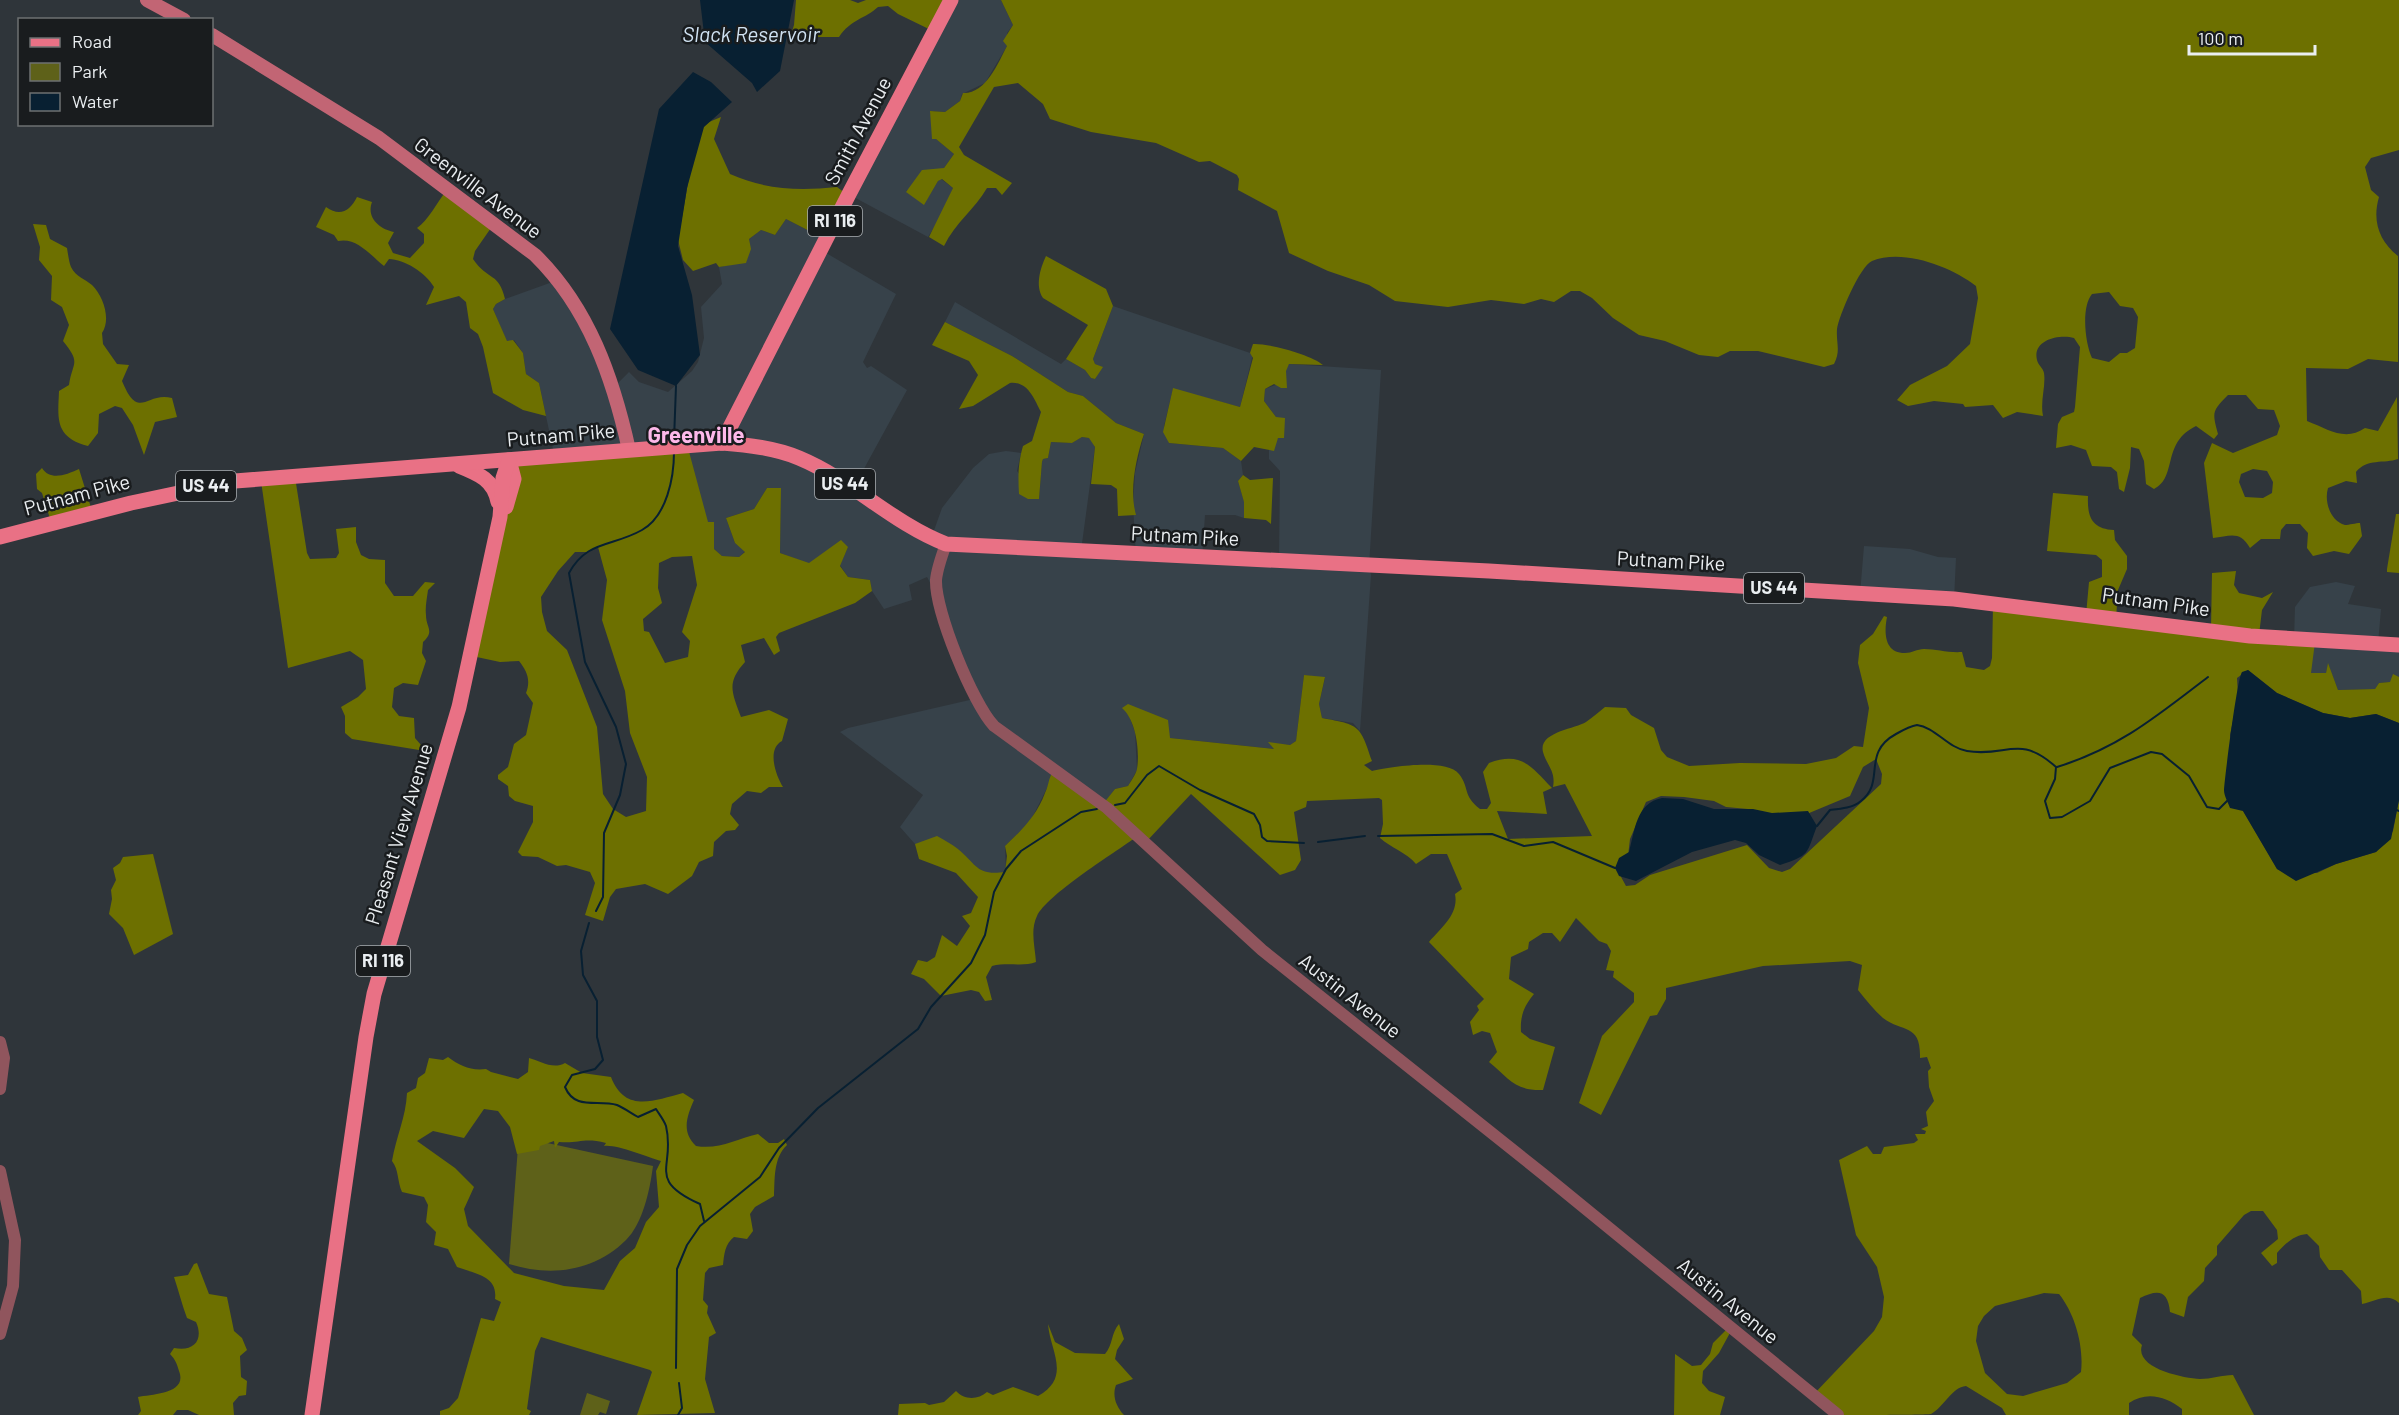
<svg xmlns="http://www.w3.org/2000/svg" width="2399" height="1415" font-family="Barlow,sans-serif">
<rect width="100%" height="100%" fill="#2f353a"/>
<!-- built -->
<g fill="#37424a">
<polygon points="952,0 1001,0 1013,25 1007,33 1007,46 985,83 962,94 960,101 945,112 930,111 936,139 954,154 944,168 906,191 924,204 938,181 941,179 953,188 943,213 928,237 850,195"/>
<polygon points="786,219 825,239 821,250 896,294 863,362 867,368 871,366 907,390 854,487 932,536 942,508 973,468 989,454 1006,451 1021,453 1017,471 1039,499 1042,462 1043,459 1048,458 1051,442 1072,443 1082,437 1090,438 1095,447 1081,551 1136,555 1133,505 1135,473 1144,434 1116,423 1083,396 1068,392 1012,356 945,322 955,302 1061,364 1066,359 1085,370 1091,378 1095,379 1102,367 1095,364 1093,359 1113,306 1253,354 1240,407 1173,389 1164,426 1169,443 1223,448 1241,461 1243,475 1238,481 1244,501 1244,518 1235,515 1205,515 1202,559 1279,560 1280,471 1269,459 1269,450 1278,438 1276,417 1264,401 1265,389 1278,384 1289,364 1381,370 1369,567 1371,575 1360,731 1353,723 1322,718 1319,704 1325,678 1304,675 1296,741 1290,745 1269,743 1275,749 1170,738 1128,713 1135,732 1137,770 1128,786 1115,789 1103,805 1048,786 1030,822 1005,846 1006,872 989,875 973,865 958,849 915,844 900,827 923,795 840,732 848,728 974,699 935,592 927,577 909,585 912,600 884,609 872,591 870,580 848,577 840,565 848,547 809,564 780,553 781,489 767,488 754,509 726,518 735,543 745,551 739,557 722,556 714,549 714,522 708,523 554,454 539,383 526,374 523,353 514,340 507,342 493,309 496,304 505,299 558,280 614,387 629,372 639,382 668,392 692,371 698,362 704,338 701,307 722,284 719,267 746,262 750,249 749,239 761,230 775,235"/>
<polygon points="1864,546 1910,549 1938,557 1956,558 1954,600 1860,594"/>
<polygon points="2336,582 2355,586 2348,604 2381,609 2378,644 2399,647 2399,677 2390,682 2379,683 2375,689 2338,690 2328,664 2326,673 2311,673 2294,640 2295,607 2310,587"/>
</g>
<!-- green -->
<g fill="#5e6119">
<path d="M529,1139l124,27c-3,23 -10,57 -27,74 -32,32 -76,37 -117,24l9,-117z"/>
<polygon points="587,1393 610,1401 606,1414 600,1412 598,1415 580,1415"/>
</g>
<!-- forest -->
<g fill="#6d7000" fill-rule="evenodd">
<path d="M796,0h54l8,3 8,-3h86l-17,32 -37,-18 -10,-8 -10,1c-13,12 -27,12 -39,30h-21l-7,-6 -20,4 3,-10z"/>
<path d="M1001,0h1398v150l-28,8 -6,9 6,23 8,7c-7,24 0,44 19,59v106l-30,-3 -20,10 -42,-1 1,53c21,8 38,21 58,7l13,3 19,-34 1,62c-14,5 -31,-1 -42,13l1,11 -11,-2 -18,7c-4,13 2,33 17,37 4,0 11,-2 15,-2l2,13 -13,18 -15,-3 -21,5 -6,-8 1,-15 -8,-9h-14l-5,6 -1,9h-19l-11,9c-10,-18 -20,-12 -37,-10l-9,-75 8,-20 21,10 44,-18 3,-9 -6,-16 -16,-1 -12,-14h-18c-16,16 -16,17 -10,39l-4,5 -18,-13c-35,17 -18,51 -42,63l-8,-5 -2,-23 -5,-12 -8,-2 -1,21 -6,24 -5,-3 -2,-17 -6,-5 -19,-1 -6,-16 -15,-5 -15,3 2,-24 4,-7 12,-5 1,-5 5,-60 -6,-9c-15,-4 -42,2 -37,22 1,5 6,8 7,13 2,13 -4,28 -1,43l-26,-4 -14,6 -10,-13 -28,2 -2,-3 -29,-3 -26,5 -11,-6 13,-15 37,-19 23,-22 8,-46 -2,-12c-24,-19 -73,-38 -104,-25 -12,5 -33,55 -35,68 -1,14 4,22 -3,35l-10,3 -66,-16h-28l-12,6 -19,-2 -34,-14 -26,-6 -26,-17 -21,-20 -12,-7h-9l-17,11 -13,-3 -17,5 -33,-4 -43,7 -53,-6 -26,-16 -41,-14 -39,-18 -12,-42 -39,-21 1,-11 -2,-4 -27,-14 -11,1 -43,-19 -65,-11 -41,-13 -7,-15 -25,-21 -24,4 -35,60 5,8 48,28 -10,12 -6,-7h-9c-12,21 -32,35 -43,58l-15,-9 24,-49 -11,-9 -4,2 -14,24 -18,-13 16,-22 22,-2 10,-14 -18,-15h-4l-2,-28 15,1 15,-11 3,-8c23,1 35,-30 44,-47l-4,-5 10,-16zM2109,292l11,14 13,2 5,9 -3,31 -8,5h-7l-11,9 -17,-4c-7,-15 -11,-51 0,-64zM2253,469l14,2 6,11 -1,11 -9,5 -18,-1 -6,-15 2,-8z"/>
<path d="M721,117l-7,22 16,35c36,16 69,17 107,13l12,9 -24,43 -39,-20 -11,16 -14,-5 -12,9 2,10 -5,14 -27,4 -3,-4 -23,8 -10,-11 -5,-20 19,-108 12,-10z"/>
<path d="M447,190l46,35 -18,26 -2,8c15,22 26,13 32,40l-9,5 -3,5 14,32 6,-1 10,13 3,21 13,9 7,33 -23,-6 -30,-17 -10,-46 -5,-13 -8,-6 -4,-26 -7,-6 -33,9 8,-18c-8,-14 -30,-28 -45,-28l-5,7c-14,-11 -27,-29 -46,-25l-4,-6 -18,-8 10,-20c14,10 24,4 31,-10l15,5c-6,16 8,27 22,30l-6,11 5,10 17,5 14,-15v-9l-7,-6c11,-7 20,-26 30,-38z"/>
<path d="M33,224l13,1 4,14 17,9c1,6 2,14 4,19 5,10 14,12 21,18 12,12 19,35 10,48l1,11 14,20 12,1 -7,16c17,41 24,10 50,17l5,19 -22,5 -11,33 -11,-30 -11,-17 -7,-2 -16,8 -1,19 -10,13c-34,-9 -30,-28 -29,-55l10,-6c3,-23 13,-21 -6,-44l6,-16 -7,-18 -11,-7 1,-24 -13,-16 1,-13z"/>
<path d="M1046,256l60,33 7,17 -20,53 2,5 8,3 -8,12 -4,-1 -6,-8 -19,-11 22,-34 -45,-27c-8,-12 -3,-29 3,-42z"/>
<path d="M945,322l67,34 56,36 15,4 33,27 28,11c-8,24 -15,56 -8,81l-18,1 -1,-27 -6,-4 -20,-1 4,-37 -6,-9 -7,-1 -10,6 -21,-1 -3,16 -5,1 -1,3 -3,37h-11l-9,-5c-1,-17 -1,-31 4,-48l9,-5 9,-29c-7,-13 -13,-31 -31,-29l-37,23 -14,3 19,-34 -9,-14 -37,-16z"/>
<path d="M1253,344c15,-1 59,11 70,21l-34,-1 -3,7 1,17h-6l-7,-4 -9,5 -1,12 12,16 9,1 -1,20h-6l-4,13 -20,-4 -13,14 -18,-13 -54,-5 -6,-11 10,-44 67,19 13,-49 -3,-5z"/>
<path d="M688,448l20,74h6v27l8,7 17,1 6,-5 -10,-9 -9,-25 28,-9 13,-21h14l-1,65 29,10 32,-23 7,7 -8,19 8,11 22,3 2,11 -17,12 -76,30 -3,4 4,14 -6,4 -10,-17 -23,7 4,17c-19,21 -13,30 -4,55l28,-7 19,9 -6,22c-15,8 -7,33 1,46h-14l-8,6 -14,-2 -15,13 -2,10 9,11 -4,5 -9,1 -12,11 -1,14 -14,6 -7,14 -24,18 -23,-10 -29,5 -6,8 -7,24 -18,-6 10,-32 -5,-11 -24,-7 -9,1 -19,-9 -16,-1 -4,-4 15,-30v-16l-18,-5 -6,-5 -1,-10 -10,-7v-4l10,-8 6,-23 12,-9 7,-32 -7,-10c5,-13 1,-22 -7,-32l-19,1 -28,-6 37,-192zM598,547l9,33 -5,40 23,71 5,42 17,44 -1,34 -20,6 -13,-8 -10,-15 -6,-67 -30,-77 -20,-19 -5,-19 -1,-15 17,-26 17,-19h12zM692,556l5,29 -15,47 8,9 -2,16 -23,6 -16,-31 -5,-1 -1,-12 19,-16 -4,-15 1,-25 13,-6z"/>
<path d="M42,468c8,13 24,7 37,1l14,45 -41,11 -10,-32 -5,-4 -1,-15z"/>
<polygon points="1243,475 1250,480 1273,478 1271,524 1266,520 1244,518 1244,502 1238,481"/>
<path d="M295,477l12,76 3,6 26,-1 3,-5 -3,-24 20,-2v15l5,13 8,4 16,1v23l9,13h19l12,-14 10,1 -7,7c-1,8 -3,17 -2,25 0,13 9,16 -3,27l-1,11 4,8 -8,24 -15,-2 -9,5 -2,19 7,9 15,2 1,20 6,7 -2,5 -67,-11 -7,-6v-17l-4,-9 17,-10 8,-8 -3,-29 -13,-9 -62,17 -27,-187z"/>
<path d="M2053,493l35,3c-1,21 4,33 26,34l1,10 12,16v13l-9,21 -2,29 95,10 1,-56 24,-2 -2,14 5,8 23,5 11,-6 -11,18 -3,25 56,7 -4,31h15l2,-10 10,27 37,-1 4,-6 11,-1 3,-8 6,3v46l-23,-9 -26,4 -27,-5 -46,-20 -29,-23 -11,8 1,18 -8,39 13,76 34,58 10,4h30l19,-9 40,-12 17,-21 6,-31v503c-11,-11 -23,-2 -37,1l-1,-13 -19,-21h-13l-9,-13 -1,-11 -12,-12c-13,1 -22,10 -30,19v10l-5,3 -11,-13 17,-14 -1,-9 -14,-19h-12l-7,4 -27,31v9l-12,13 -1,13 -16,16 -4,20 -14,-5c-2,-22 -12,-23 -30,-14l-8,37 10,10c-8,23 41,33 58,34 11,0 22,-4 33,-4l21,40h-72v-6c-16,-13 -36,-18 -53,-6v12h-123l-4,-7 -36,-22c-14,1 -22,21 -35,28 -8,1 -80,1 -94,1l-24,-20 61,-64 8,-14 2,-20 -7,-30 -21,-32 -17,-75 28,-14 6,8h8l3,-7 30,-4 4,-3 -3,-6h10l1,-3 -5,-2 7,-3 -2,-14 8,-11 -5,-14 -1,-16 3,-3 -4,-11 -7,1c1,-35 -17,-25 -37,-40 -9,-8 -17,-18 -25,-28l4,-25 -12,-4 -87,5 -97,22v11l-9,16 -7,1 -49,99 -22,-12 23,-67 32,-34v-9l-21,-16 1,-6 -8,-1 5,-19 -4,-7 -8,-3 -23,-23 -16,24 -8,-9h-9l-14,9 -1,7 -17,8 -2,22 25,15c-10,12 -14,22 -13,38l9,7 25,8 -12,43c-29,1 -34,-12 -54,-28l8,-10 -7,-19 -8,-2 -9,4 -3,-13 9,-12 -2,-4 7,-7 -55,-57c13,-15 30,-28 26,-48l7,-5 -15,-35h-16l-15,10c-10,-12 -25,-16 -36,-26l3,-14 -1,-24 -3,-2 -72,3 -1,6 -12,5 7,48 -6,10 -15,5 -89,-81 -45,48 -8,-5 -6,3c-21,15 -85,55 -95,76 -7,14 -2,31 -1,46 -12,5 -29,0 -44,4l-6,11 6,23 -7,1 -6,-9 -8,-2 -30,6 -17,-17 -13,-5 7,-14 9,2 8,-5 7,-22 15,11 13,-20 -8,-10 9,-3 7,-16 -22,-24 -37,-14 -4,-15 22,-8c7,4 15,8 21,13 19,16 19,27 47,23l2,-16 -2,-10c17,-16 32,-31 40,-53 4,-8 3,-14 8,-21l50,32 12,-15 13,-3c3,-5 8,-12 9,-17 3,-18 -1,-49 -15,-61l6,-4 40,16 2,18 104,11 -6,-7 22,3 6,-4 8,-66 21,2 -6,27 3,14c38,7 38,7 50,43l-8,4 8,6c18,-4 74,-13 87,3 11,14 3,21 21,35h7l4,-6 -8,-31 6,-9c32,-12 42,3 63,25l-9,4 4,22 -50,-3 11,28 84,-3 -27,-52 -12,3c3,-16 -6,-21 -10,-35 -5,-20 32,-23 43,-30 7,-5 13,-10 19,-15l21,1 5,7 23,13 7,22 6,7 22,9 51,-3 66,1 30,-6 18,-12 9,1 6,-39 -11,-45 2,-18 13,-11 11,-18 3,1c-3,15 -3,36 18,36 7,0 12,-4 19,-4 12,0 24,4 38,3l4,15 18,3 6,-4 2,-8 1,-53 93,10 3,-33 13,-5v-17l-6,-5 -49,-4zM1876,759l6,15 -1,10 -91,85 -8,3 -13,-4 -22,-23 -97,30 -15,10 -9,1 -6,-11 8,-19 2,-17 16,-37 15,-6 23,1 30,4 12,6 22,2 17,8 37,-1 48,-20 13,-29zM2044,1293l15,1c16,20 25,52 22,78l-14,11 -44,13 -16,-2 -22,-21 -9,-32 2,-15 6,-10 11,-10z"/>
<polygon points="2396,514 2399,514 2399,573 2387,572 2387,569"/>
<polygon points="153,854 173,934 134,955 123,928 109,914 112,899 111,890 116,880 113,868 120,863 123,857"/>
<path d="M448,1057c12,9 23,14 38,12l5,3 27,7 10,-7 1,-14c11,3 24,12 36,5l17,10 29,4c14,36 42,24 72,16l11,7c-7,16 -13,32 2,46 23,4 40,-7 62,-12l11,9h9l6,-4 3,6c-14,13 -12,35 -13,51l-19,11 -5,7 3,17 -6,8 -13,-2c-9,7 -10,17 -11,28l-14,3 -4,5 -2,27 5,6 -1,7 9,20 -7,4 -4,42 10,34 -78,2 15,-43 -2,-2 -109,-33 -6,14 -8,58 4,2 -2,4h-89v-4l9,-3 9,-10 23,-80 13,3 7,-19 -6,-3c3,-23 -19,-25 -38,-32l-9,-18 -14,-4 2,-13 -10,-10 2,-17 -4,-8 -22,-5c-5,-11 -3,-22 -10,-31 4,-24 14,-44 15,-68l9,-5 2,-10 7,-5 4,-15 14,2zM484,1109l14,2 12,16 7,27 22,-4 1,-4 14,-5 1,7 4,-6c20,2 24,-5 47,1l-2,3c12,-2 43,11 57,15l-5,10 3,36 -13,15 -11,26 -15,13 -16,29 -40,-4 -50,-13 -46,-47 -4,-17 10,-22 -19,-19 -38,-27 16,-10 31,7z"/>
<path d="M197,1263l12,31 18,3 7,34 8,7 5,12 -7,6 1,21 6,4 -1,14 -7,1 -6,7 1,12h-35l-11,-5h-11l-4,5h-35l3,-4 -3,-14c14,-3 50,-3 41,-26 -2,-7 -4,-12 -9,-17l4,-6c20,4 30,-8 22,-26l-9,-4c-5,-13 -8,-26 -13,-41l14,-2 6,-11z"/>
<path d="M1048,1324l7,18 20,11 30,1c8,-9 6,-21 14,-30l5,15 -7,11 -2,9 18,20 -17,6c-4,11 0,21 8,30h-226l1,-11 26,-1 4,2 15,-3 12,-11c8,9 22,9 31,1l6,3 20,-8 25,9c34,-19 12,-45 10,-72z"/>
<polygon points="1728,1328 1731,1331 1719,1353 1703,1371 1702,1383 1709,1391 1725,1397 1720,1415 1674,1415 1675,1354 1692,1366 1701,1365 1710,1354 1713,1343"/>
</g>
<!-- water -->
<g fill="#082032">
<polygon points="700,0 794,0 780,71 757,92 752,83 705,42"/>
<polygon points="693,72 711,82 732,102 704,127 687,188 678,246 692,295 700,355 676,386 638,370 610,329 659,109"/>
<path d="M2248,670l29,23 46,20 27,5 26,-4 23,9v77l-8,39 -15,13 -40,12 -40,17 -19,-12 -34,-58 -13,-3c-2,-6 -6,-12 -6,-18 1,-15 13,-111 18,-118z"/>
<path d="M1662,798l21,1 31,10h39l19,4 36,-2 9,15c-11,29 -7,29 -37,39l-21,-10 -13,-12 -11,-3 -43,12 -56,29 -17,-5 -4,-8 4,-10 10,-6c6,-22 7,-49 33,-54z"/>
</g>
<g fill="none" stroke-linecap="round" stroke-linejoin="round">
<!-- stream -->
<g stroke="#082032" stroke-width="2">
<polyline points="674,440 676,386"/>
<path d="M2057,767c62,-19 100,-51 151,-90"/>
<polyline points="1115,805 1125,803 1147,775 1159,766 1200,790 1254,814 1260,825 1262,837 1267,841 1304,843"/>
<polyline points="2395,809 2399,811"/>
<path d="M1817,826l13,-16c10,-1 23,-2 31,-9 25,-19 0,-48 35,-67 7,-4 14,-8 21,-9 18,2 31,23 50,26 40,7 51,-18 89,16l-1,12 -10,22 5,17 12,-1 28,-16 20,-33 41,-16 11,2 27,22 18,31 12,2 9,-9"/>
<polyline points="1378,836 1492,834 1524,846 1553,842 1615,868"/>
<polyline points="1318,842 1365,836"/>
<path d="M596,911l7,-14 1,-64 16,-38 6,-31 -10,-37 -31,-65 -16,-89c18,-33 43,-26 73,-43 25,-14 32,-53 32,-78"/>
<path d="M589,923l-8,28 2,24 14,26v36l6,23 -8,9 -23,6 -7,12c10,24 33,12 52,18 7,3 14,8 21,12l18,-8c3,5 8,11 10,17 10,41 -21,53 34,78l4,17"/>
<polyline points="676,1368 677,1269 687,1245 700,1226 760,1177 779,1148 818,1108 918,1029 931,1007 971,963 985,935 994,892 1006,869 1021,851 1081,812 1097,809"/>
<polyline points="678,1415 682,1408 679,1383"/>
</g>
<!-- tertiary -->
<g stroke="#90555d" stroke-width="12">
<path d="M946,544c-4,11 -9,25 -10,36 -1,31 37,124 58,146l113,82 155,142 281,224 295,241"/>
<polyline points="0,1042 4,1058 0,1089"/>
<polyline points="0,1171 15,1240 13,1286 0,1334"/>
</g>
<!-- secondary -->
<g stroke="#c26574" stroke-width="14">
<polyline points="147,0 184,20"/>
<path d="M212,35l167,103 156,117c54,53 78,123 94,195"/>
</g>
<!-- primary -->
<g stroke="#e97185" stroke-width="15">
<polyline points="722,443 849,194 951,0"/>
<path d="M459,466c20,8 35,14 39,36"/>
<polyline points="506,507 514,479 509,460"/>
<path d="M0,537l131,-34 104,-22 487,-38c26,2 53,5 77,15 53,22 93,65 147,86l543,27 465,28 296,37 149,9"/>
<polyline points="312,1415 366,1037 374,994 459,707 500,517 503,478 509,460"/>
</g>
</g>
<g text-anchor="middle" stroke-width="5" stroke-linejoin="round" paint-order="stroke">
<!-- shield labels -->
<g fill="#191c1e" stroke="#abafb2" stroke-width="1.5">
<rect x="808" y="206" width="54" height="30" rx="4.5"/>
<rect x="815" y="469" width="60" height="30" rx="4.5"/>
<rect x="176" y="471" width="60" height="30" rx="4.5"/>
<rect x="1744" y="573" width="60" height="30" rx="4.5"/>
<rect x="356" y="946" width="54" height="30" rx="4.5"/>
</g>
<g font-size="18" font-weight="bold" fill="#eaeef1">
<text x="835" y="227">RI 116</text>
<text x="845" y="490">US 44</text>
<text x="206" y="492">US 44</text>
<text x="1774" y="594">US 44</text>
<text x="383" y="967">RI 116</text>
</g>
<!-- street labels -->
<g font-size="20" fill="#eaeef1" stroke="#191c1e">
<text transform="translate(858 131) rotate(-62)" y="7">Smith Avenue</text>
<text transform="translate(478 188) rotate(37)" y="7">Greenville Avenue</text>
<text transform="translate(561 435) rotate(-5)" y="7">Putnam Pike</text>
<text transform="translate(77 495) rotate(-15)" y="7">Putnam Pike</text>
<text transform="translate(1185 536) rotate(3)" y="7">Putnam Pike</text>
<text transform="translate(1671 561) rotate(3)" y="7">Putnam Pike</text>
<text transform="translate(2156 602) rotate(8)" y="7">Putnam Pike</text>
<text transform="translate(399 834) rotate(-73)" y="7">Pleasant View Avenue</text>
<text transform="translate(1350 996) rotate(38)" y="7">Austin Avenue</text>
<text transform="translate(1728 1301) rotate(39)" y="7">Austin Avenue</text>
</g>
<!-- water labels -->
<g font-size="21" font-style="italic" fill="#d0e2f2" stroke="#191c1e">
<text x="751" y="42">Slack Reservoir</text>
</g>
<!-- quarter labels -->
<g font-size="22" font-weight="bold" fill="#fdb9ea" stroke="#191c1e">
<text x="696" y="443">Greenville</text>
</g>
</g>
<!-- legend -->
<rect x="18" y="18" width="195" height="108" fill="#191c1e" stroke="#6d7072" stroke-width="1.5"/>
<rect x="30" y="38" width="30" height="9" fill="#e97185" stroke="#6d7072" stroke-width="1.5"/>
<text x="72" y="48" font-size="18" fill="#eaeef1">Road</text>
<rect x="30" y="63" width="30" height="18" fill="#5e6119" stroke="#6d7072" stroke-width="1.5"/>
<text x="72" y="78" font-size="18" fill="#eaeef1">Park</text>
<rect x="30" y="93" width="30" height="18" fill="#082032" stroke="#6d7072" stroke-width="1.5"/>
<text x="72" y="108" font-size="18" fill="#eaeef1">Water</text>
<!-- scale -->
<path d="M2189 45v9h126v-9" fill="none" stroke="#eaeef1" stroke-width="3"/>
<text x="2198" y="45" font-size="18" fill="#eaeef1" stroke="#191c1e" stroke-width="4.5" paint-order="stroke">100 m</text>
</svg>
